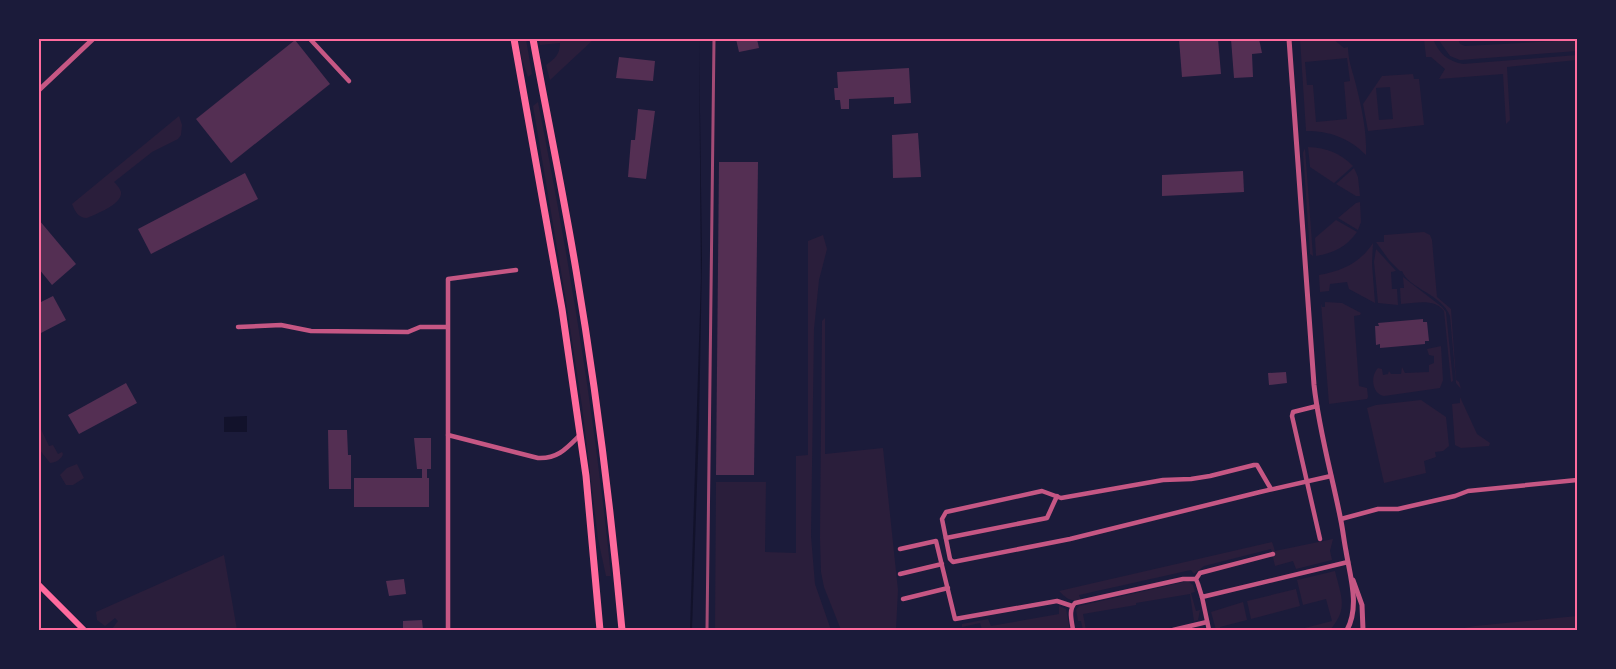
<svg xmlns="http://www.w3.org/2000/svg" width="1616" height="669" font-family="Raleway,sans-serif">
<rect width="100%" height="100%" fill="#1b1b3a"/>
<!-- green -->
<g fill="#2a1e3b" fill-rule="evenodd">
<polygon points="518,39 526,39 532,74 528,77 522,60"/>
<path d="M539,39h55l-44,41 -4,-15c9,-6 14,-11 14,-22l-20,2z"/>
<path d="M1300,39h33l11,9 4,-1c0,12 4,23 7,34 6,24 12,49 11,74 -17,-17 -36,-24 -60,-24zM1347,58l3,23 -6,1 3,37 -31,3 -3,-37h-6l-2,-23z"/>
<path d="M1424,39h9c6,14 14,22 30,25l114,-9v5l-70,7 3,53 -4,4 -3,-50 -64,5 6,-10 -14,-12h-5z"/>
<polygon points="1438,39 1458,39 1460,44 1465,46 1577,40 1577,51 1460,60 1450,56"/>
<path d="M1413,74l1,5h5l5,46 -56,6 -5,-27 19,-28zM1390,87l3,32 -14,1 -3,-32z"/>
<path d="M538,102c31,157 57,315 73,474h-5l-8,-37 -16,-133 -17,-111 -32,-189z"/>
<path d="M179,116l3,9 -1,10 -3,4 -26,13 -38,30c2,2 6,6 7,10 2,12 -25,22 -34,26 -9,0 -12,-7 -15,-14z"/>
<path d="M1308,147c19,1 32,6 45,19l-19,17 -24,-16z"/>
<polygon points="1305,148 1313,256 1310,254 1303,153"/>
<polygon points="1354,168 1358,177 1360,196 1356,196 1336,184"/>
<polygon points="1360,202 1361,222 1358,230 1338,218 1356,203"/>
<path d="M1336,220l21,12c-11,15 -23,21 -41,24l-1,-18z"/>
<path d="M1424,232l6,3 2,5 5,57 14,12 5,71 3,2 2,7 -5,-6 -6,-67c-8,-22 -41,-27 -48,-45h-2l-11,-11 -13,-18h8v-7z"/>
<polygon points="823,235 827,249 819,280 814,329 811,536 815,584 831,630 715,630 716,482 766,482 765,552 796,553 796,456 808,455 808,241"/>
<path d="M1373,243l-1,21 3,39 -26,-14 -2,-7 -17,2 -1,7 -9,1 -1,-17c23,-4 41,-12 54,-32z"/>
<polygon points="1376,249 1396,271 1391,272 1392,289 1397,289 1398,305 1378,303 1374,262"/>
<path d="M1403,277l39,30 4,5 7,69 -2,1 -7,-71c-9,-13 -28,-8 -43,-7l-1,-16h4z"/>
<polygon points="1325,302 1342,303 1361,313 1360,315 1354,316 1359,386 1367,388 1368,397 1367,399 1329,404 1321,303 1322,307 1325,307"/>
<polygon points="825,318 825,454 883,448 898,590 896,630 841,630 824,587 821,572 820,538 822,321"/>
<path d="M1441,346l2,34 -3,8 -56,8c-12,-2 -14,-20 -6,-28l4,1 1,6 5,-1 1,-3 2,3h10l1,-7 3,6 24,-1v-7l5,-2v-7l-5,-1 -2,-6z"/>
<polygon points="1460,397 1477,434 1490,443 1489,446 1461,448 1455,445 1452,404 1460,403"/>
<polygon points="1421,400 1446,417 1449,446 1443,451 1435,452 1436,457 1424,461 1426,473 1384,483 1367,408 1376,405"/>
<path d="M39,425l10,21 4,-1 5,9 4,-2 1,2c-1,5 -8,9 -13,9l-11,-14z"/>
<polygon points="77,464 84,478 73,485 66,485 60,475 67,468"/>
<path d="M1333,539l-3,12 2,9 -36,9 -3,-8 -18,5 -4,-17 -67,17 -10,8 -3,-4 -112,25 2,5c-11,2 -15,-2 -22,-9l213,-49 3,9z"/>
<polygon points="224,555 237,630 114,630 112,629 118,621 115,618 105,626 97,620 96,612"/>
<path d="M1335,571c6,26 14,37 -5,59h-33l35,-9 -6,-22 -23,6 -6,-25z"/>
<polygon points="1188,581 1193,585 1195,592 1191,593 1196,611 1200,610 1198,620 1194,621 1190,594 1136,603 1136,605 1083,614 1086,630 1083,630 1081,621 1078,621 1076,610 1079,606"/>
<polygon points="1296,589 1300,606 1251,619 1247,601"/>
<polygon points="1243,602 1247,620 1220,627 1220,630 1216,630 1211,612"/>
<polygon points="1059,606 1066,609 1070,630 1063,630 1063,628 1052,630 982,630 980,623 962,627 962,624 988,619 991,626 1059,614"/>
<polygon points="1577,616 1577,630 1453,630 1475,626"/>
</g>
<!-- water -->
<g fill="#12122b">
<polygon points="699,39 702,259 699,426 692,630 690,630 701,278"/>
<polygon points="247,416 247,432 224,432 224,417"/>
</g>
<!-- building -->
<g fill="#542f53">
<polygon points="736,39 757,39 759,48 739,52"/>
<polygon points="1179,39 1218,39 1221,74 1182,77"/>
<polygon points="1231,39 1259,39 1262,53 1252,54 1253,77 1234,78"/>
<polygon points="295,40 330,84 231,163 196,119"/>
<polygon points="619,57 655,61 653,81 616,78"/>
<polygon points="909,68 911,103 894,104 894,97 849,99 849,109 841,109 840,100 835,100 834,88 838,88 837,72"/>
<polygon points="638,109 655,111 646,179 628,177 631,140 635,140"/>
<polygon points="918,133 921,177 893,178 892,135"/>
<polygon points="719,162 758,162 754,475 716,475"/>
<polygon points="1243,171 1244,192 1162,196 1162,175"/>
<polygon points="245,173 258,199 151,254 138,229"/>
<polygon points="39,220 76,264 52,285 39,269"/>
<polygon points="53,296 66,320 39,334 39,303"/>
<polygon points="1423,319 1423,322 1427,322 1429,341 1425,341 1425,344 1380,348 1380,344 1376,345 1375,326 1379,326 1378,323"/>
<polygon points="1286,372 1287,383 1269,385 1268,373"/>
<polygon points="126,383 137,403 79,434 68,415"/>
<polygon points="328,430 347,430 348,455 351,455 351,489 329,489"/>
<polygon points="414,438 431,438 431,469 427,469 427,478 429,478 429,507 354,507 354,478 422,478 422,469 417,469"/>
<polygon points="404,579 406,594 389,596 386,581"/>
<polygon points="422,620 423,630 403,630 403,621"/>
</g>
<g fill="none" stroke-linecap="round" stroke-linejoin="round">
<!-- minor -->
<g stroke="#c65784" stroke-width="4.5">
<polyline points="310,39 349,81"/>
<polyline points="238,327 281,325 311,331 408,332 420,327 447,327"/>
<polyline points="1317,406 1293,412 1292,416 1320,539"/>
<polyline points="448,435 448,279 516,270"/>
<polyline points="1271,489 1257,465 1254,465 1210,476 1191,479 1163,480 1061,498 1042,491 946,512 942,519 950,559 953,562 1070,539 1260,492 1331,476"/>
<polyline points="1341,519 1378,509 1398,509 1455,496 1468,491 1577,480"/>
<polyline points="946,538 1047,518 1057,496"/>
<polyline points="900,549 936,541 955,619 1057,601 1072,606"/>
<polyline points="1273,554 1200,573 1196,579 1198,584 1202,597 1348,562"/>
<polyline points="900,574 942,564"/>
<polyline points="1202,597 1209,630"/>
<polyline points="903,599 948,588"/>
<path d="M448,630v-195l90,23c20,1 29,-10 42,-23"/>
<path d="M1073,630c-1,-9 -5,-20 2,-27l108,-24h13"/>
<polyline points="1173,630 1207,622"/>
</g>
<!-- tertiary -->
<g stroke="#c65784" stroke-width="5">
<path d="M1289,39l25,346c5,46 18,90 27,136 2,10 3,20 5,30 4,25 14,55 1,79"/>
<polyline points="39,90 93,39"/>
<polyline points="1353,580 1362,605 1363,630"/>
</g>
<!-- secondary -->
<polyline stroke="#ff6b9d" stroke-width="6" points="39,585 84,630"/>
<!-- primary -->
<g stroke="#ff6b9d" stroke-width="7">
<polyline points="514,39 562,309 586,476 600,630"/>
<path d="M533,39c14,77 30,153 43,231 20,119 35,239 46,360"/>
</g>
<!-- rail -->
<polyline stroke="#a44b75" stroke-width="3" points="707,630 714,39"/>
</g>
<!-- border -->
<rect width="1616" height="669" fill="none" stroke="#1b1b3a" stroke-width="80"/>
<rect x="40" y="40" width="1536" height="589" fill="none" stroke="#ff6b9d" stroke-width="2"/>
</svg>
